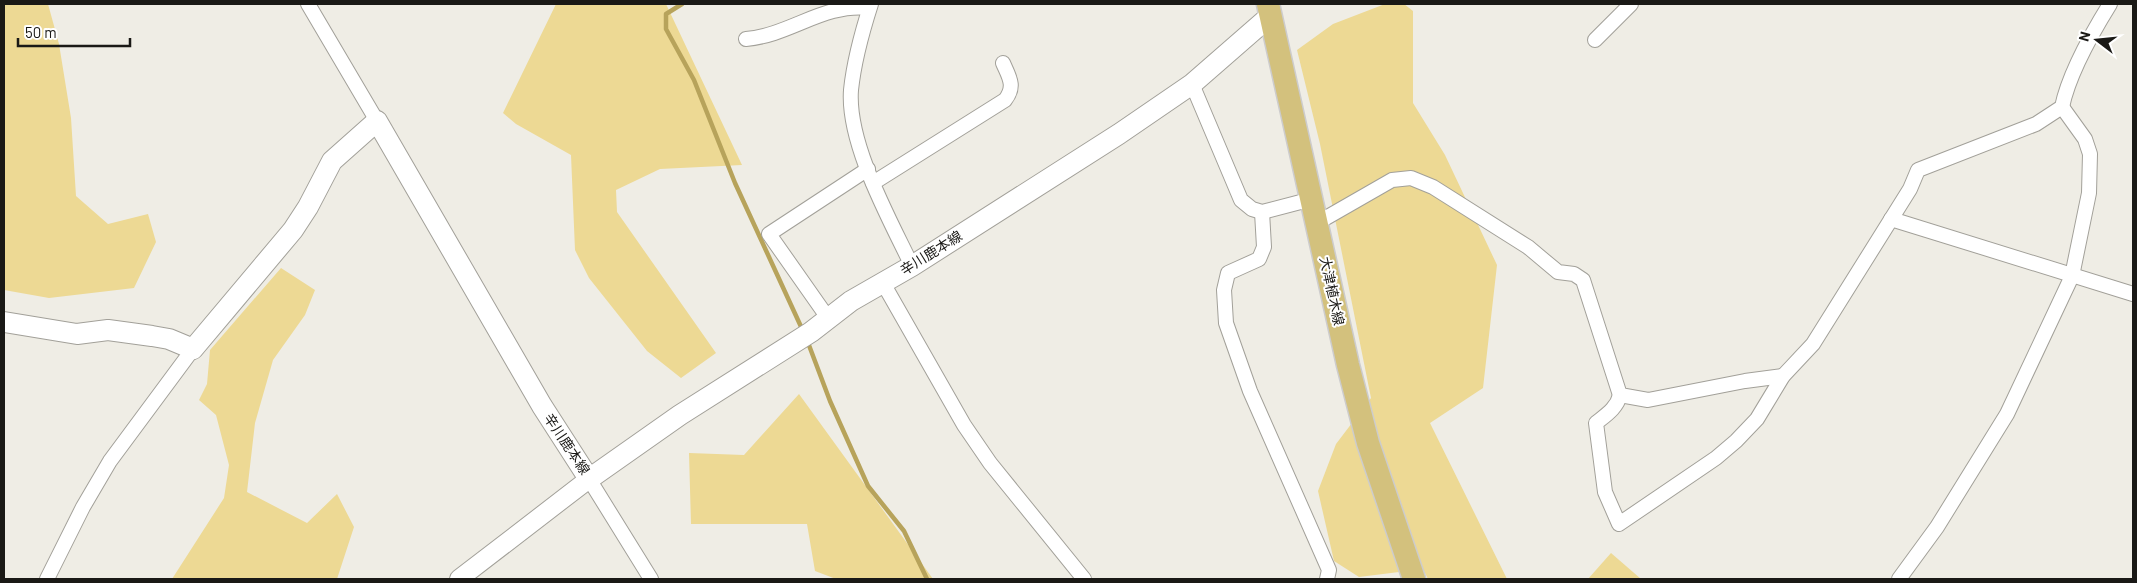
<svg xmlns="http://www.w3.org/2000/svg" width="2137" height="583" font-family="Barlow,'Noto Sans JP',sans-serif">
<rect width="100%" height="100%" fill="#efede5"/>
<!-- green -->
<g fill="#edd994">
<polygon points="4,4 48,4 59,44 71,118 76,196 108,224 148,214 156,242 134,288 49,298 4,290"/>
<polygon points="556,4 666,4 742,165 660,169 616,190 617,212 716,353 681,378 647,351 589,278 575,250 571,155 516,124 503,113"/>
<polygon points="1385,4 1404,4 1413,11 1413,103 1445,155 1497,265 1483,388 1430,423 1507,579 1428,579 1423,569 1359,577 1334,561 1318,491 1336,444 1371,398 1320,144 1297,50 1333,24"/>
<polygon points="281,268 315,290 305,315 273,360 255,423 247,492 307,523 337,494 354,527 337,579 172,579 224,498 229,465 216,415 199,400 207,384 210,350"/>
<polygon points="799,394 933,579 836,579 815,571 807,524 691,524 689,453 744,455"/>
<polygon points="1611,553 1641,579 1588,579"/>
</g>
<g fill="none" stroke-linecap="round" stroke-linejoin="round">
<!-- stream -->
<g stroke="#b7a35b" stroke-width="4.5">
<polyline points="682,4 666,14 666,29 694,80 735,183 803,331"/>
<polyline points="807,340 830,401 868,486 904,531 927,579"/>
</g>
<defs>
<g id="minor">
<polyline points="308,4 377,121"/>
<path d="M871,4c-9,28 -17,57 -20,86 -4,53 38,128 61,176"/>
<path d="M746,39c45,-4 77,-36 123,-31"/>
<polyline points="1595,40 1631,4"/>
<polyline points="1192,84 1241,200 1252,209 1262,212 1312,199"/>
<path d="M873,183l132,-83c11,-14 4,-23 -2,-37"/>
<polyline points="1262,212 1264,247 1259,259 1228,273 1224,290 1226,323 1250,391 1329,570 1327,579"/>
<polyline points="1891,219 2133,294"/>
<polyline points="1317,223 1392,180 1411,178 1433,187 1528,247 1558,272 1574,274 1583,280 1620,395 1648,400 1745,381 1783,376"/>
<polyline points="883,283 964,425 990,463 1084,579"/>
<polyline points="828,318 769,234 868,169"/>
<path d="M1620,395c-3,13 -14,20 -24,28l9,69 14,32 97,-66 20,-17 21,-22 26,-43 30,-32 97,-155 8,-19 118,-46 26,-17c7,-34 30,-74 48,-103"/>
<polyline points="589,479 651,579"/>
<polyline points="47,579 83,507 110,461 193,349"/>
<polyline points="1899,579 1937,527 2007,414 2072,276 2089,193 2090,154 2085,139 2062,107"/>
</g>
<polyline id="tertiary" points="459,579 589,479"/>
<polyline id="secondary" points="4,322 77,334 108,330 152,336 169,339 193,349 293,230 308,207 332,161 377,121 542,406 589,479 680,415 811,332 851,301 912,266 1119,134 1192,84 1270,16"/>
<polyline id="primary" points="1268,4 1348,365 1368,443 1414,579"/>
</defs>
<!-- minor casing -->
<use href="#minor" stroke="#a2a099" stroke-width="16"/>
<!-- tertiary casing -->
<use href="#tertiary" stroke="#a2a099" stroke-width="20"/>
<!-- secondary casing -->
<use href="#secondary" stroke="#a2a099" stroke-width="22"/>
<!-- primary casing -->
<use href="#primary" stroke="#cdcccc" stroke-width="25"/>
<!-- minor -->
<use href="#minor" stroke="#fff" stroke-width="14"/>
<!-- tertiary -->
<use href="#tertiary" stroke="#fff" stroke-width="18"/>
<!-- secondary -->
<use href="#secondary" stroke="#fff" stroke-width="20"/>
<!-- primary -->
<use href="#primary" stroke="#d3c17d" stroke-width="22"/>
</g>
<g text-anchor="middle" stroke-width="4" stroke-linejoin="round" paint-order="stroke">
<!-- street labels -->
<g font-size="14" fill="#1a1916" stroke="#fff">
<text transform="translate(931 253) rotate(-32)" y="5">辛川鹿本線</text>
<text transform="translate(1332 291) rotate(78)" y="5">大津植木線</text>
<text transform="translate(567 444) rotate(56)" y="5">辛川鹿本線</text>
</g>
</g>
<!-- border -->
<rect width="2137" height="583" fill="none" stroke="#1a1916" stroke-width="10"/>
<!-- north arrow -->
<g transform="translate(2097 40) rotate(286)" stroke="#ffffff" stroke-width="4" paint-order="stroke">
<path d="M0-4L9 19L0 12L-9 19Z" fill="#1a1916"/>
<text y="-8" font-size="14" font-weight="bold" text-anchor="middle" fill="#1a1916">N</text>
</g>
<!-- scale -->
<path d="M18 38v8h112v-8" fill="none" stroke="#1a1916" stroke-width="2.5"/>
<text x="25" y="38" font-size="15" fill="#1a1916" stroke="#ffffff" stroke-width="4" paint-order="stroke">50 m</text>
</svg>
